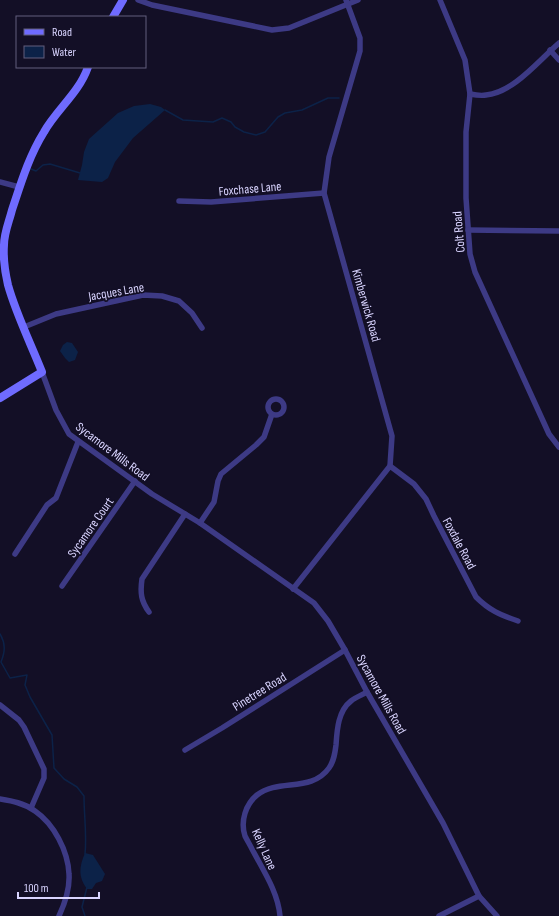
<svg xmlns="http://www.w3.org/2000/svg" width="559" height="916" font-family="'Sofia Sans Condensed',sans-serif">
<rect width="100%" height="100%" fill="#130f26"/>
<!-- water -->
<g fill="#0c2248">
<polygon points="150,104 161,107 165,110 133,138 115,162 108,178 102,182 78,180 82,165 84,152 89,139 118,113 134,106"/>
<polygon points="67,342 72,343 78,352 75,360 69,362 65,358 60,351 63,345"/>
<path d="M85,853l8,2 12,19 -3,7 -6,2 -4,6h-5c-9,-12 -8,-22 -2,-36z"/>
</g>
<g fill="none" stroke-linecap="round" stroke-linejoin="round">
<!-- stream -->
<g stroke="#0c2248" stroke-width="1.5">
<polyline points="165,110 183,120 213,122 222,118 231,122 235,127 244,132 256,135 265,132 278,117 285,113 302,110 328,98 339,98"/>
<polyline points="31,169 36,171 43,165 50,164 80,173"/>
<path d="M0,634c6,10 5,18 1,28l9,16 17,-3 -2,10 5,12 22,38 2,33 10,11 13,8 7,9c0,20 3,39 1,58"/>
<polyline points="85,916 82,907 87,887"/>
</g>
<!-- street -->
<g stroke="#3d3a85" stroke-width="5.5">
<polyline points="138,0 152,5 272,30 289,28 358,0"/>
<polyline points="440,0 465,60 470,94 466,132 466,198 470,254 475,272 549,434 559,447"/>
<polyline points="550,50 559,60"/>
<path d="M470,94c5,1 11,2 16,1 28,-3 52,-34 73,-52"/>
<polyline points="0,182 19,187"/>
<polyline points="179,201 211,202 324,193"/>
<polyline points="468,230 559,231"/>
<polyline points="24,327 56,314 143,295 162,296 179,301 192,313 202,328"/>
<polyline points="42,372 56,410 69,434 152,494 200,523 314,603 328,621 345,650 367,692 443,823 479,896 497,916"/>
<circle cx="276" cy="407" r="8"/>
<path d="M390,466l24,18 12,15 8,17 42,81c13,13 24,18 42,24"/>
<polyline points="200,523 214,502 218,481 221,474 256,445 264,437 272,414"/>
<polyline points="15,554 47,505 56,498 78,442"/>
<polyline points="62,586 135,481"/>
<polyline points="293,589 390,466 392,436 324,193 329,157 360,51 360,38 346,0"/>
<path d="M149,612c-8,-11 -9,-19 -7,-33l43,-65"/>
<polyline points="0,705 19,720 24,727 44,769 44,778 31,808"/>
<polyline points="185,750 222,728 345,650"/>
<path d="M0,799c12,2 24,4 35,12 19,13 33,40 34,63 1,15 -4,29 -10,42"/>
<path d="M280,916c-2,-24 -17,-46 -28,-67 -2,-4 -5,-9 -7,-13 -5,-15 1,-32 12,-41 22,-17 54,-2 72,-27 5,-7 6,-15 7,-23 1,-15 2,-34 15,-44 5,-4 11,-6 16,-9"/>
<polyline points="439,916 479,896"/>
</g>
<!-- secondary -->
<g stroke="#6f6bff" stroke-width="8">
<polyline points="113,17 123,0"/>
<path d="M0,398l42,-26c-11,-28 -26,-58 -34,-87 -3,-13 -5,-27 -4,-40 0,-12 5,-23 8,-35 9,-27 17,-54 32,-78 13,-23 35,-39 44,-65"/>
</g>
</g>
<g text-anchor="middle" stroke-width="3.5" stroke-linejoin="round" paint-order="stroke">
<!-- street labels -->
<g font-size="13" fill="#d9d4ff" stroke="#130f26">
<text transform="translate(250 188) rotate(-5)" y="5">Foxchase Lane</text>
<text transform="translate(458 232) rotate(-95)" y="5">Colt Road</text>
<text transform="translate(116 291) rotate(-10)" y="5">Jacques Lane</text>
<text transform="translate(367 305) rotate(74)" y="5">Kimberwick Road</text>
<text transform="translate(113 451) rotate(37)" y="5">Sycamore Mills Road</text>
<text transform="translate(90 527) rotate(-55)" y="5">Sycamore Court</text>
<text transform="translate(460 543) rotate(62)" y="5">Foxdale Road</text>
<text transform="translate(259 691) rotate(-32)" y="5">Pinetree Road</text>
<text transform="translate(382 694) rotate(61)" y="5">Sycamore Mills Road</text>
<text transform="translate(265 849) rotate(66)" y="5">Kelly Lane</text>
</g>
</g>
<!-- legend -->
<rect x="16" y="16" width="130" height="52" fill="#130f26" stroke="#625e7d"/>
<rect x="24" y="29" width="20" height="6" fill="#6f6bff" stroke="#625e7d"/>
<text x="52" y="36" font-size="12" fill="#d9d4ff">Road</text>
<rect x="24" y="46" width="20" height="12" fill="#0c2248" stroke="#625e7d"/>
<text x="52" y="56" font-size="12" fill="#d9d4ff">Water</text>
<!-- scale -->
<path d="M18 892v6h81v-6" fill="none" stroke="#d9d4ff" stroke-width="2"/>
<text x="24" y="892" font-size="12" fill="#d9d4ff" stroke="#130f26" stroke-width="3" paint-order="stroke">100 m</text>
</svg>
